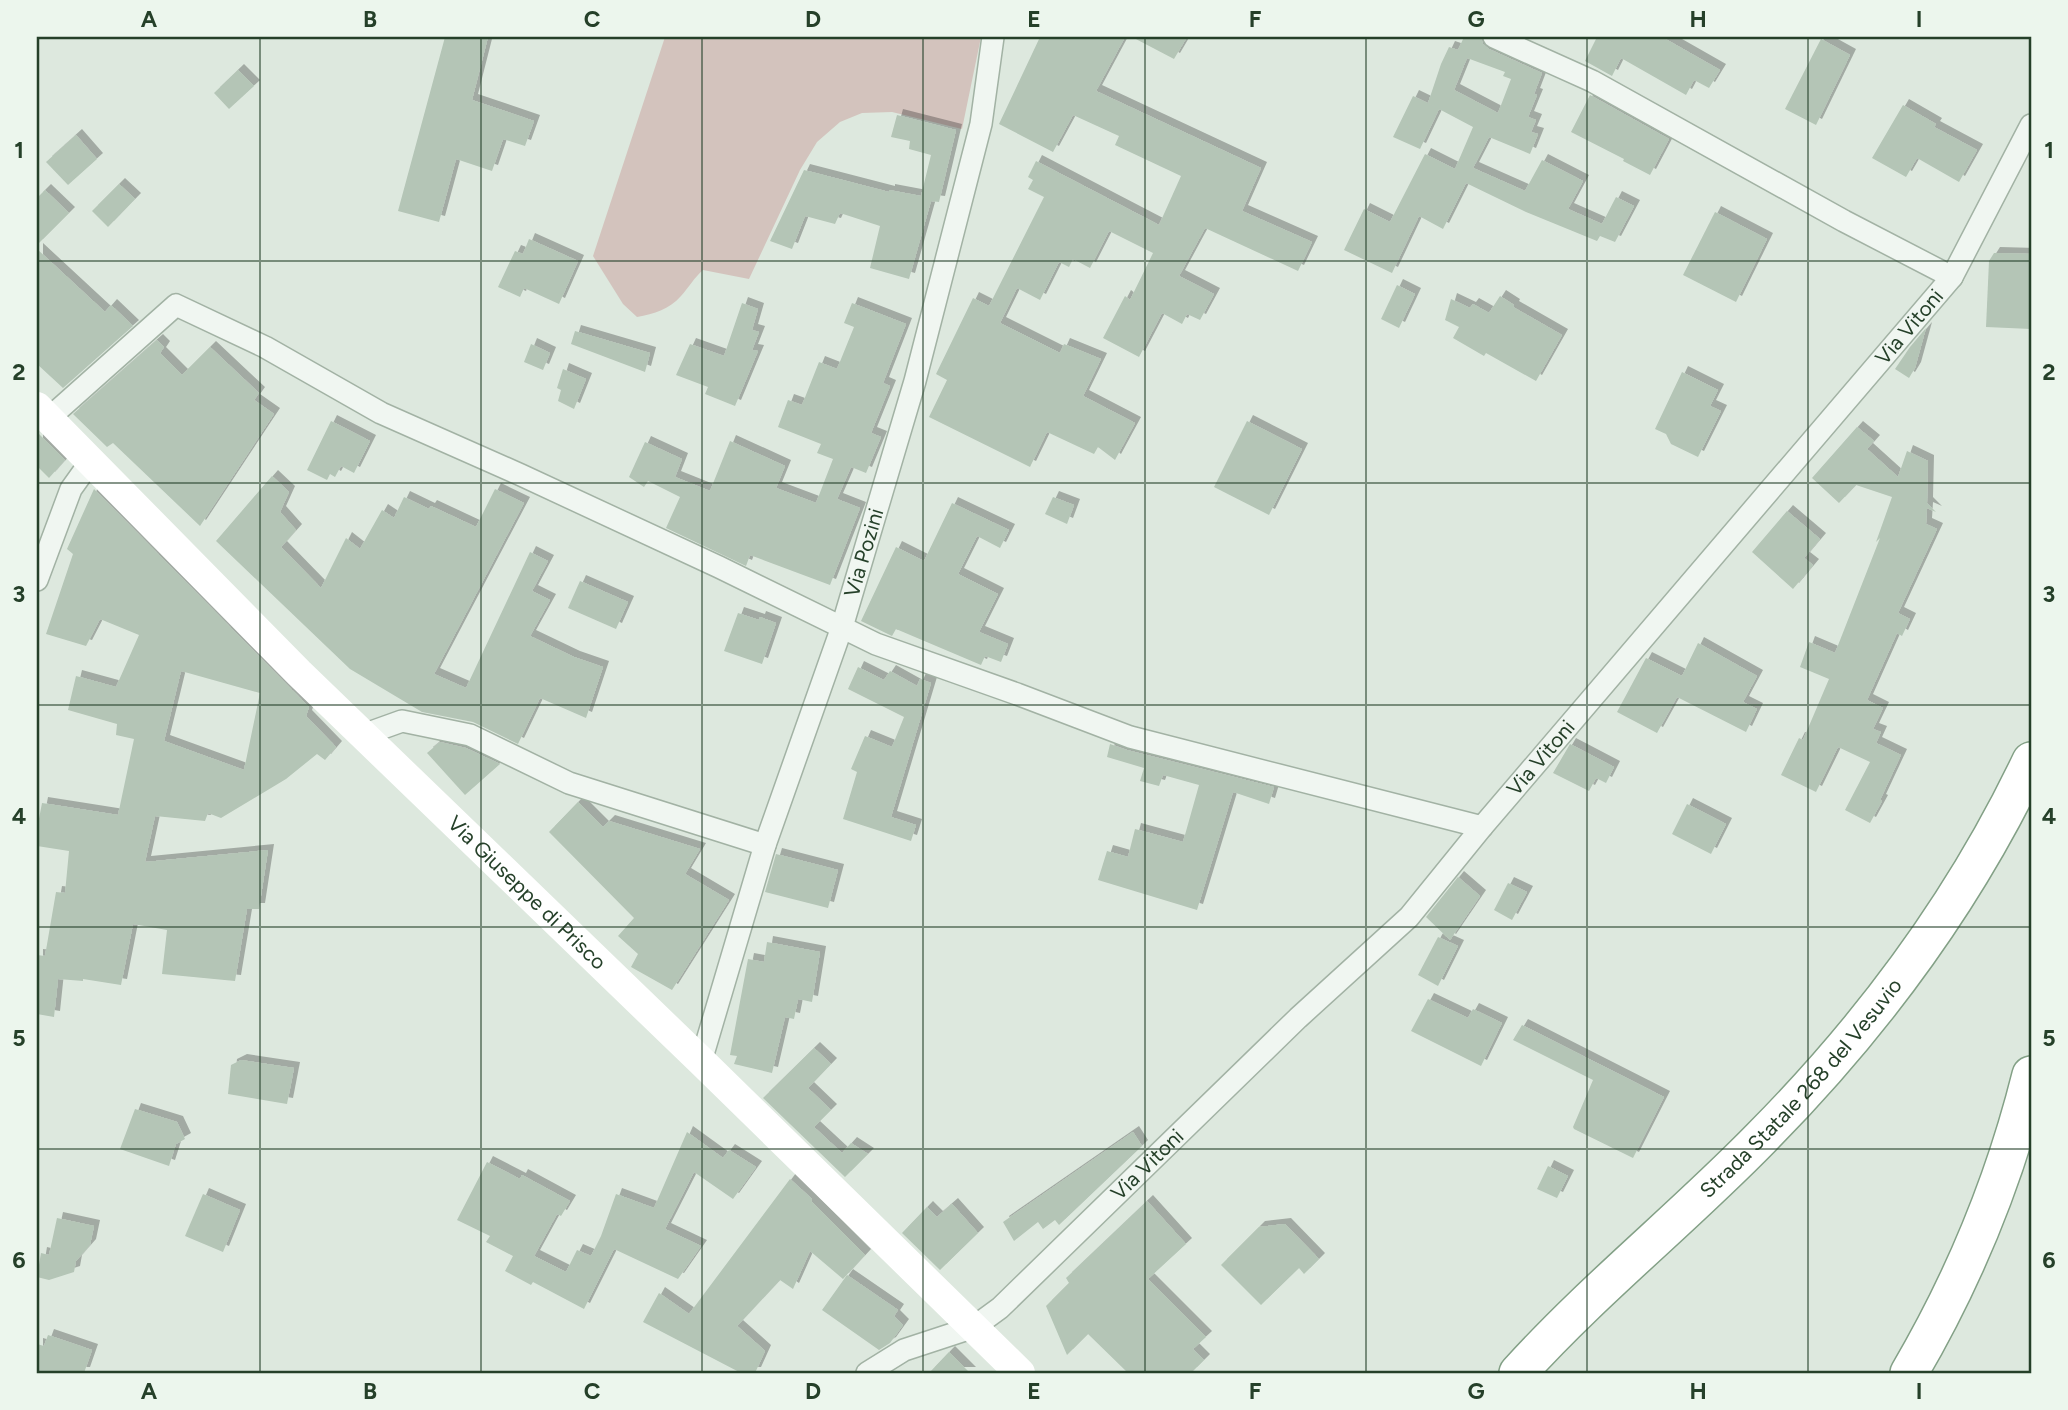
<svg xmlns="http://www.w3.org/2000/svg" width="2068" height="1410" font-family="Figtree,sans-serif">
<defs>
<filter id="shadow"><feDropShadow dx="6" dy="-6" stdDeviation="0" flood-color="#0004"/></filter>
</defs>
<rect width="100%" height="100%" fill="#dde8de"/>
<!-- green -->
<path fill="#d3c3bd" d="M665,37h316l-19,92 -70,-17 -30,1 -22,9 -23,20 -17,28 -51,109 -46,-9c-9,8 -14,17 -22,26 -11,13 -27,18 -44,21l-14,-13 -30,-48z"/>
<!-- building -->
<g fill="#b4c5b6" fill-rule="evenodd" filter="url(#shadow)">
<polygon points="445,37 488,37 472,100 534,121 525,146 503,139 492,171 456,159 439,222 398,211"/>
<polygon points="1040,37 1125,37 1096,91 1261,168 1242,211 1312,242 1298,271 1205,228 1179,276 1214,294 1200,320 1187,314 1182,324 1162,313 1139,357 1103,338 1125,296 1130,300 1153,253 1109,231 1090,268 1073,259 1069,267 1059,262 1040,300 1017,288 1000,323 1060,353 1064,344 1101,359 1083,396 1135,423 1115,460 1098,447 1094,454 1047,432 1030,467 929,417 947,380 936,374 973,298 989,306 1044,197 1028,189 1033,180 1028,177 1036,161 1159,225 1181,176 1115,145 1119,136 1073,115 1053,152 999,124"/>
<polygon points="1132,37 1187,37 1174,59"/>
<path d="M1464,37h17l2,7 6,5 53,24 -8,21 3,1 -9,22 8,3 -5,12 7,2 -8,20 -41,-17 -16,31 52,23 17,-31 41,21 -15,28 34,15 14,-27 18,9 -19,36 -15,-6 -3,5 -71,-29 -60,-29 -23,46 -24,-13 -27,57 -48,-23 20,-41 26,13 35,-68 30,15 18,-42 -34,-18 -19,40 -27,-12 20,-41 25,12 -10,-5 13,-39 8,-17 9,3zM1467,58l38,14 -2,4 8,3 -13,34 -44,-23z"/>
<polygon points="1597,37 1662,37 1720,70 1709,88 1694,80 1686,95 1621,58 1612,76 1585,61"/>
<polygon points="1821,39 1850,55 1816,125 1785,109"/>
<polygon points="238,70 254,86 229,109 214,93"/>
<polygon points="1590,95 1669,139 1650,175 1623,161 1624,159 1571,132"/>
<polygon points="1903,105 1936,124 1934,127 1977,150 1959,182 1917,158 1906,177 1872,158"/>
<polygon points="897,115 956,130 939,202 931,201 909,279 870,268 880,226 840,213 835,224 805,216 792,249 770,241 804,170 889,192 889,190 921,196 931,155 909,149 910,141 891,137"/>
<polygon points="76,135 97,159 68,185 46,162"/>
<polygon points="119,184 135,199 108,227 92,211"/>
<polygon points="45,190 69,213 37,245 37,198"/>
<polygon points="1715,212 1767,239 1736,302 1683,275"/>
<polygon points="529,239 578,261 559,304 524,288 520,297 498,287 515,251 523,254"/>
<polygon points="37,249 105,312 111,305 133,326 63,388 37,364"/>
<polygon points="1994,253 2031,254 2031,329 1986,327 1989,261"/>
<polygon points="1397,285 1415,294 1399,328 1381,319"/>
<polygon points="1500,296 1514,305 1513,307 1562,335 1536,381 1486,353 1484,356 1453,338 1459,327 1445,320 1451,299 1470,308 1473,304 1489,313"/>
<polygon points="742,303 758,309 752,330 759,332 752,350 758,351 735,406 705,394 708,387 676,375 690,344 724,356"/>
<polygon points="852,303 906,324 883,383 890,386 871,433 881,437 866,473 851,467 837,499 860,508 830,585 750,555 746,566 666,528 680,497 648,481 644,487 629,477 645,442 682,459 675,477 710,491 730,441 785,466 776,488 816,503 833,459 817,453 821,444 778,427 788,400 802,405 819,362 837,369 854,327 844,323"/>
<polygon points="1926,328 1915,368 1909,378 1895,369 1910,347"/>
<polygon points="575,331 650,353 645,372 571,344"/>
<polygon points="157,340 164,347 160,353 182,375 210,347 259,393 254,400 274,414 200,526 113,443 107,447 73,414"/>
<polygon points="531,344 550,353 543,370 524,362"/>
<polygon points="563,369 586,379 574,409 558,401 561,390 557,388"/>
<polygon points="1682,372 1718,390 1710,406 1721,411 1698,457 1671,444 1666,434 1655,429"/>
<polygon points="331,421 370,441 354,473 341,466 335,477 330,474 327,480 307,470"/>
<polygon points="1247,421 1302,449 1269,515 1214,487"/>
<polygon points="1857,427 1874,441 1867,449 1898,477 1907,451 1928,461 1927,503 1936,512 1927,508 1926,524 1937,529 1898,613 1910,619 1902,636 1897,633 1867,700 1883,708 1873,729 1881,732 1876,743 1901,755 1880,800 1882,801 1870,823 1845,810 1870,762 1838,747 1816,792 1781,775 1799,738 1803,740 1829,679 1800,667 1809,642 1835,653 1880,538 1876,542 1892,497 1856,485 1839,503 1812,478"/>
<polygon points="37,432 65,460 49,478 37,466"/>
<polygon points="272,476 289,492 280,512 296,530 281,547 321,588 346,538 360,549 382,510 394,518 404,497 429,509 431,506 476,527 495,489 524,503 434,674 466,688 530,552 548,561 532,591 550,600 530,636 574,657 603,667 586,718 540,698 518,744 473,722 422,712 350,669 216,541"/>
<path d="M94,489l215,218 -3,9 30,31 -11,13 -8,-6 -31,25 -65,39 -13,-5 -3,8 -50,-5 -10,46 123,-12 -9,59h-12l-12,72 -73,-7 5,-44 -34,-6 -12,61 -38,-6v2l-25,-2 -4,38 -17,-3v-59l8,1 11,-64 9,1 4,-42 -32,-5v-22h1l4,-21 76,12 16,-76 -18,-4 1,-11 -49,-14 8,-34 40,11 23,-52 -39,-16 -14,27 -40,-12 27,-80 -6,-5zM181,671l79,22 -16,77 -80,-29z"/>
<polygon points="1053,497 1074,505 1067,524 1045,514"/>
<polygon points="952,503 1009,530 1000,548 977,536 958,574 998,594 979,632 1008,644 1001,662 985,656 981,665 896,629 892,636 861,621 896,547 924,561"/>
<polygon points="1787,511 1820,539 1804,558 1813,565 1793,589 1752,552"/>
<polygon points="580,581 628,602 616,629 568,608"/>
<polygon points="738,613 759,620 760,617 776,623 762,664 724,651"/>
<polygon points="1698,643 1757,676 1743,702 1757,709 1746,732 1677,697 1657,733 1617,712 1646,658 1682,676"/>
<polygon points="858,667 884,680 890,671 917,686 920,679 931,683 891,817 916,825 911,841 843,819 857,772 851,769 865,736 892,747 904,717 848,689"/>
<polygon points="440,742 466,748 500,764 465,795 427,753"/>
<polygon points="1110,744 1127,750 1274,787 1269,804 1233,792 1197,910 1098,880 1107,851 1128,857 1135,829 1183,842 1199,785 1163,775 1159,786 1140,781 1144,768 1107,757"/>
<polygon points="1570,744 1614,767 1606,783 1596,778 1589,791 1553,773"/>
<polygon points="578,802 603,827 609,821 700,849 685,874 729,900 672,990 631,967 638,954 618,936 634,918 549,832"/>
<polygon points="1687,804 1726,824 1711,854 1672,834"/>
<polygon points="776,854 838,870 828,908 765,892"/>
<polygon points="1458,877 1480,896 1450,940 1426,917"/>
<polygon points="1508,883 1527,892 1512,920 1494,910"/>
<polygon points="1438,937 1458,946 1438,986 1418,975"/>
<polygon points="767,942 820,952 812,1002 798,999 794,1019 785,1017 772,1073 734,1064 737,1056 730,1055 748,959 764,962"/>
<polygon points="1428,999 1468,1018 1473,1009 1502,1023 1481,1066 1411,1031"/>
<polygon points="1522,1025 1664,1097 1633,1158 1574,1129 1573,1127 1593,1080 1513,1040"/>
<polygon points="814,1048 831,1064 808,1088 831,1110 814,1127 842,1153 851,1143 868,1154 845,1177 763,1098"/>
<polygon points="241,1060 294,1068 287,1104 228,1094 231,1065"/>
<polygon points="135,1109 177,1122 185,1139 176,1144 169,1166 120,1149"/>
<polygon points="687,1132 723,1158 729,1150 756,1167 733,1199 694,1172 665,1229 701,1246 678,1279 614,1249 584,1309 533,1282 531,1285 505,1271 513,1256 486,1242 490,1236 457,1220 487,1162 520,1179 522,1175 570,1201 561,1216 557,1214 534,1256 566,1272 577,1250 591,1256 601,1236 616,1194 654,1208"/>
<polygon points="1133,1132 1142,1146 1059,1225 1055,1220 1043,1229 1038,1222 1014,1241 1003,1222"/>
<polygon points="1548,1166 1568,1176 1557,1198 1537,1189"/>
<polygon points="790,1179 812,1199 811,1201 865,1255 843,1279 810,1251 793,1289 780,1280 737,1326 765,1351 755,1373 741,1373 643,1322 659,1293 689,1314"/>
<polygon points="203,1194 240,1210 223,1252 185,1236"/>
<polygon points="1147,1201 1186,1244 1148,1279 1206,1337 1193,1349 1204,1360 1191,1373 1128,1373 1088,1334 1067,1355 1046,1306 1069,1283 1066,1278"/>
<polygon points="952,1204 978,1233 940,1270 902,1233 927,1207 937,1217"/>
<polygon points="57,1218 94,1226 90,1245 76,1261 74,1272 49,1280 37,1277 41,1253 49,1255"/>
<polygon points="1285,1224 1319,1259 1304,1274 1299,1268 1261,1305 1221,1265 1259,1227"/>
<polygon points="847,1275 898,1310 894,1316 903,1325 890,1343 879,1350 822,1310"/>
<polygon points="48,1335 92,1350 84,1373 37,1373 37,1344 44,1346"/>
<polygon points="949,1352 970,1373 929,1373"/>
</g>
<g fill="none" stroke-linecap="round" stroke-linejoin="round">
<defs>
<g id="street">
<polyline points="1494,37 1592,81 1844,221 1952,277"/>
<polyline points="48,419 176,305 265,347 381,413 521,475 719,567 876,644 1017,694 1130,737 1482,827"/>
<polyline points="37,580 71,489 91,461"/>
<polyline points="363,735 402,721 470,735 569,783 765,845"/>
<path id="s1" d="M701,1061l64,-216 77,-218 73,-246 66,-257 12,-87"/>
<path id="s2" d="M867,1373l37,-23 70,-23 26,-19 298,-290 111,-101 73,-90 470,-550 79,-152"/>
</g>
<g id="highway">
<path id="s4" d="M1518,1373c76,-84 164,-154 243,-235 110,-111 203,-236 270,-377"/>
<path d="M1909,1373c54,-92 96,-194 122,-298"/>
</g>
</defs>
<!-- street casing -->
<use href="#street" stroke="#a2b2a4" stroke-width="24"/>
<!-- highway casing -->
<use href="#highway" stroke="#83a086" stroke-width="40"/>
<!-- street -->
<use href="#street" stroke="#f0f6f1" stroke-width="21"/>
<!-- secondary -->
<path stroke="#fff" stroke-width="30" id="s3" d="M37,407l262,266 402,388 319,312"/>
<!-- highway -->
<use href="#highway" stroke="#fff" stroke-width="37"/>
</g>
<!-- grid -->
<path fill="none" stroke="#254029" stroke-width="2" stroke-opacity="0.55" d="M260,37v1336M481,37v1336M702,37v1336M923,37v1336M1145,37v1336M1366,37v1336M1587,37v1336M1808,37v1336M37,261h1994M37,483h1994M37,705h1994M37,927h1994M37,1149h1994"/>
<g text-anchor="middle" stroke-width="6" stroke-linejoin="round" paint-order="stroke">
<!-- street labels -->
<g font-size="21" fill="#254029" stroke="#ecf6ed">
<text dy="7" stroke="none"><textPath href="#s2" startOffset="1489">Via Vitoni</textPath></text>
<text dy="7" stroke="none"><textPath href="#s1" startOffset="534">Via Pozini</textPath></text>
<text dy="7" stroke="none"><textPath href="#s2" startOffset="922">Via Vitoni</textPath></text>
<text dy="7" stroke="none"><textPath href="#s3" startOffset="690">Via Giuseppe di Prisco</textPath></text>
<text dy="7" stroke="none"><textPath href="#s4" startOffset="402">Strada Statale 268 del Vesuvio</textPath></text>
<text dy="7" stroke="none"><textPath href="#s2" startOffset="355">Via Vitoni</textPath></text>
</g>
</g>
<!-- border -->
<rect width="2068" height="1410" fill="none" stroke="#ecf6ed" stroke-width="77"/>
<rect x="38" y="38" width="1992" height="1334" fill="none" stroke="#254029" stroke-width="2.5"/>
<g font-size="23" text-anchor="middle" font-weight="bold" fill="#254029">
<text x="149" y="27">A</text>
<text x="370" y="27">B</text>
<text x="592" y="27">C</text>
<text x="813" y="27">D</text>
<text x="1034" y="27">E</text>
<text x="1255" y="27">F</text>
<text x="1476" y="27">G</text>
<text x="1698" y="27">H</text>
<text x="1919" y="27">I</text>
<text x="19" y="158">1</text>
<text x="2049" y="158">1</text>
<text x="19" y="380">2</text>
<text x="2049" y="380">2</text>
<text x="19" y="602">3</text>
<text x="2049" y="602">3</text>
<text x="19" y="824">4</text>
<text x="2049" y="824">4</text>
<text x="19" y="1046">5</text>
<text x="2049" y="1046">5</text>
<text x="19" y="1268">6</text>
<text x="2049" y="1268">6</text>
<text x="149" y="1399">A</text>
<text x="370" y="1399">B</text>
<text x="592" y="1399">C</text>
<text x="813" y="1399">D</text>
<text x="1034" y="1399">E</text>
<text x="1255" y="1399">F</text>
<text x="1476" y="1399">G</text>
<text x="1698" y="1399">H</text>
<text x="1919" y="1399">I</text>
</g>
</svg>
